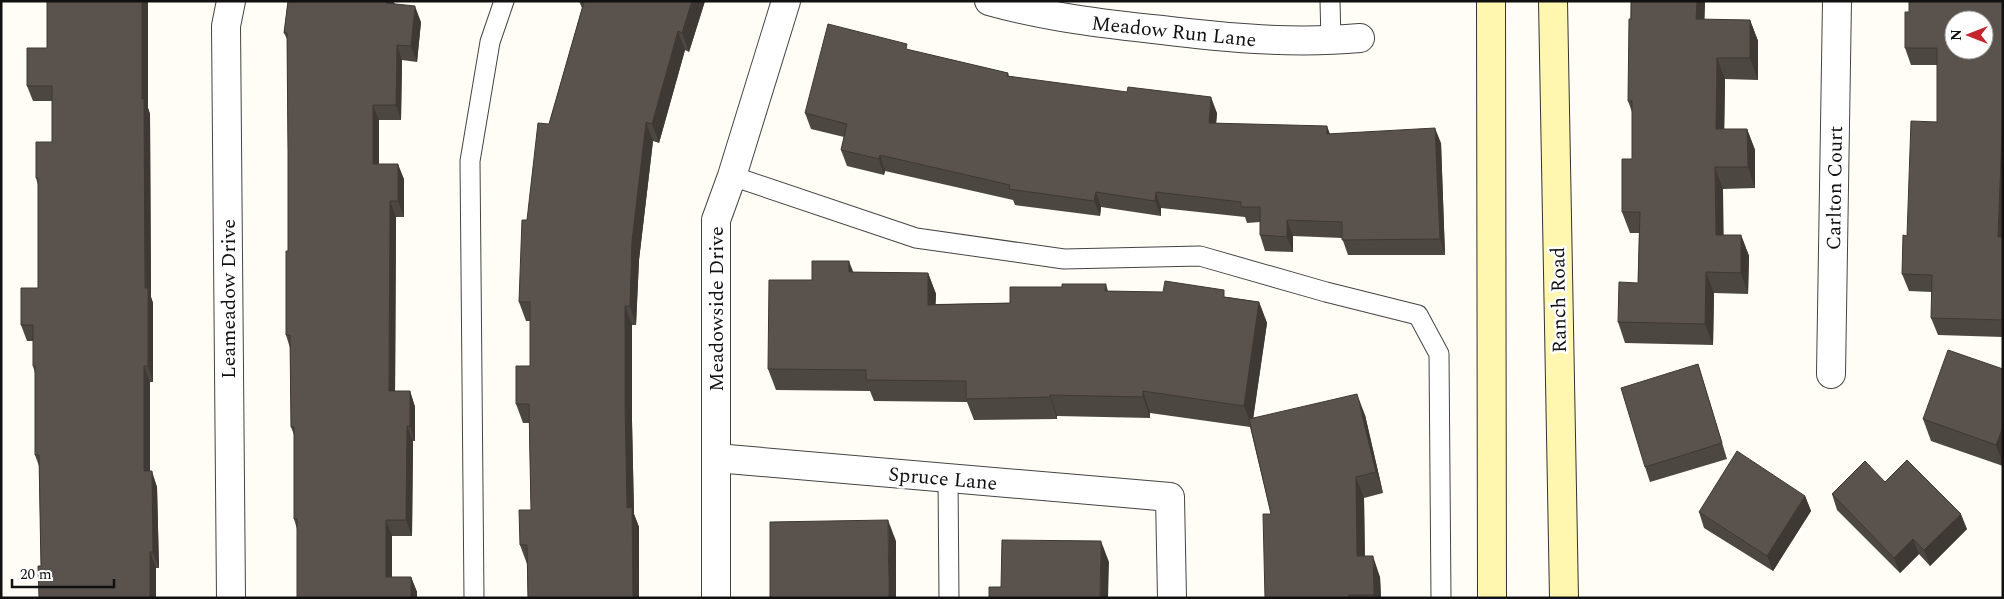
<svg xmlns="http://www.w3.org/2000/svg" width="2004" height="599" font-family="Spectral,serif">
<rect width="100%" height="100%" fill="#fffdf5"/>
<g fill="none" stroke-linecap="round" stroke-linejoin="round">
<defs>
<g id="lane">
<polyline points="1330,1 1331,41"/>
<polyline points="732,176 916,238 1064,259 1200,256 1326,292 1418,315 1439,354 1441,598"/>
<polyline points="948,478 949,598"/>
<polyline points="474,598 470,161 490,42 504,1"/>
</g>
<g id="street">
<polyline points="231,1 226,26 231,598"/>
<path d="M989,1c57,16 115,23 173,29 66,8 132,14 198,8"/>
<polyline points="1831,374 1837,1"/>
<polyline points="716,458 1170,497 1172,598"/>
<polyline points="716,598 716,220 732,176 786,1"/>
</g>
<g id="secondary">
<polyline points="1491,1 1492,598"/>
<polyline points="1553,1 1564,598"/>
</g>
</defs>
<!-- lane casing -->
<use href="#lane" stroke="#444" stroke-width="21"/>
<!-- street casing -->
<use href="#street" stroke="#444" stroke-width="30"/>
<!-- secondary casing -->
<use href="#secondary" stroke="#333" stroke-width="30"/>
<!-- lane -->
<use href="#lane" stroke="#fff" stroke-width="19"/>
<!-- street -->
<use href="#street" stroke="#fff" stroke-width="28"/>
<!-- secondary -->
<use href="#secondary" stroke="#fff6b0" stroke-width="28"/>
</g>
<!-- wall -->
<g fill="#4d4742">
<polygon points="26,1 154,1 154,2 148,2 148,108 150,114 151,297 153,303 153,382 150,382 150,471 157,487 159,568 156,568 156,598 39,598 41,566 39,466 35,455 35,373 33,366 33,341 27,341 21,325 38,288 38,185 36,178 52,142 52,101 33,101 27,86 47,48 47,2"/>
<polygon points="288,1 394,1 394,3 421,22 417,62 402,60 401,120 379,120 379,164 404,179 404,217 396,217 395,391 410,391 415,407 415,441 413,441 412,536 392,536 392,577 411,577 417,592 417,598 297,529 294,519 294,435 291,427 290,348 286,335 288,251 288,151 287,39 284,33"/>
<polygon points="579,1 705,1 689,52 685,50 659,143 653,141 639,260 636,325 632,325 632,421 634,514 639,527 639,598 528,598 527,564 520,545 531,510 529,423 523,423 516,404 530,366 530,321 526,321 519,302 527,220 549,124 582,8"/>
<polygon points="1631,1 1705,1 1704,20 1750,20 1758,41 1758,80 1725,79 1724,129 1747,129 1755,150 1755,188 1723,189 1723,235 1741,235 1749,256 1748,294 1714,293 1713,345 1625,343 1618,322 1638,283 1639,233 1630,233 1622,212 1632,159 1632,112 1628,101"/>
<polygon points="2003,1 2003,337 1938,335 1931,318 1932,292 1909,291 1902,274 1907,236 1937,122 1937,65 1911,65 1905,48 1909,12"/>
<polygon points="909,50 1008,73 1009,76 1217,113 1216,123 1330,134 1441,143 1445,255 1348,255 1342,238 1293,236 1293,252 1265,251 1260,235 1260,222 1247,223 1245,217 1161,208 1161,216 1101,207 1100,216 1015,205 1013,200 885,171 884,175 847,166 841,150 844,137 811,129 805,113"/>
<polygon points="853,272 928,273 936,294 935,304 1010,303 1062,287 1106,284 1108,291 1227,297 1259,302 1267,323 1253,418 1365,415 1383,493 1364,498 1365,556 1380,577 1381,598 1265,598 1271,514 1250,427 1150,413 1150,418 1057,416 1057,419 974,420 967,402 874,401 870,391 776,390 768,369 812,280"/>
<polygon points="1698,364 1703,380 1727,459 1650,482 1645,467"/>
<polygon points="2003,369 2003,466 1931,441 1923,419"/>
<polygon points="1885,482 1967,529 1930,566 1919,554 1900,573 1837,510 1832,494"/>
<polygon points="1805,496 1811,511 1773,571 1704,528 1699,512"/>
</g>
<!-- shaded-wall -->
<g fill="#3f3936">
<polygon points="142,1 147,1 148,2 148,108 150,114 151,297 153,303 153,382 148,366 142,99"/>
<polygon points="387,1 394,1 392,18 386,3"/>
<polygon points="692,1 705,1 689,52 682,33"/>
<polygon points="1697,1 1705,1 1704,41 1696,19"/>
<polygon points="415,6 421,22 417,62 411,46"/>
<polygon points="1750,20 1758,41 1758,80 1750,58"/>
<polygon points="678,31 685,50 659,143 652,124"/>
<polygon points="397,45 402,60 401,120 396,105"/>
<polygon points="1717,58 1725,79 1724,150 1716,129"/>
<polygon points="1211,97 1217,113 1215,138 1209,123"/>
<polygon points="373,105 379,120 379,179 373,164"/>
<polygon points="2003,106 2003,251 1998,237"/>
<polygon points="646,122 653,141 639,260 636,325 630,306 632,241"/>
<polygon points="1327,126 1333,142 1327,134"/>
<polygon points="1435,128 1441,143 1445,255 1440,239"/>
<polygon points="1747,129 1755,150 1755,188 1748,167"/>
<polygon points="880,155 885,171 884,175 879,159"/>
<polygon points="398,164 404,179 404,217 398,201"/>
<polygon points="1715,167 1723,189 1724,256 1716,235"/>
<polygon points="1096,192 1101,207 1100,216 1094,201"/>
<polygon points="1156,192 1161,208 1161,216 1155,201"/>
<polygon points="390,201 396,217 395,407 389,391"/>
<polygon points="1287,220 1293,236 1293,252 1287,237"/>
<polygon points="1741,235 1749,256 1748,294 1741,273"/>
<polygon points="849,261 857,282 849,272"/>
<polygon points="1706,272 1714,293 1713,345 1705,324"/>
<polygon points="928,273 936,294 935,326 928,305"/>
<polygon points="1259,302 1267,323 1252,427 1244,406"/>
<polygon points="625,306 632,325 632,421 634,514 639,527 639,598 633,598 627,508 625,402"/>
<polygon points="144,366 150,382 150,487 144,471"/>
<polygon points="410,391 415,407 415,441 410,426"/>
<polygon points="1143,391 1150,413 1150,418 1143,397"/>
<polygon points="1357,394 1365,415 1383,493 1376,472"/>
<polygon points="1050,395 1057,416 1057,419 1050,397"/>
<polygon points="407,426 413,441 412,536 406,520"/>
<polygon points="2003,427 2003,464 1996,445"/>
<polygon points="152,471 157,487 159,568 153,552"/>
<polygon points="1356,477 1364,498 1365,577 1357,556"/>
<polygon points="1805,496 1811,511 1773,571 1767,556"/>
<polygon points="1961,514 1967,529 1930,566 1924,550"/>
<polygon points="386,520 392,536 392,592 386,577"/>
<polygon points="888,520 896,541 896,598 889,598"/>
<polygon points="1913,539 1919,554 1900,573 1894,558"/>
<polygon points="1101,541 1109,562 1108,598 1100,598"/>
<polygon points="150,552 156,568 156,598 150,598"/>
<polygon points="1373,556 1380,577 1381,598 1375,598 1374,595"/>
<polygon points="411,577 417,592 417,598 411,598"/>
</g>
<!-- building -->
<g fill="#5a524d" stroke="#3f3936" fill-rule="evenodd">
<polygon points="47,1 142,1 142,99 144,99 145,288 148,288 148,366 144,366 144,471 152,471 153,552 150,552 150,598 39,598 38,566 41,566 39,455 35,455 35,366 33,366 33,325 21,325 21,288 38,288 38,178 36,178 36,142 52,142 52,86 27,86 27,48 47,48"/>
<polygon points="288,1 387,1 386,3 415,6 411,46 397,45 396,105 373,105 373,164 398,164 398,201 390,201 389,391 410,391 410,426 407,426 406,520 386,520 386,577 411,577 411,598 297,598 297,519 294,519 294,427 291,427 290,335 286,335 286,251 288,251 288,151 287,33 284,33"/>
<polygon points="583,1 692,1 682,33 678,31 652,124 646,122 632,241 630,306 625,306 625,402 627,508 632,507 633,598 528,598 527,545 520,545 519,510 531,510 529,404 516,404 516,366 530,366 530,302 519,302 522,220 527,220 538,123 549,124 584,2"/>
<polygon points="1631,1 1697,1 1696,19 1750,20 1750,58 1717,58 1716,129 1747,129 1748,167 1715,167 1716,235 1741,235 1741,273 1706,272 1705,324 1618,322 1619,282 1638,283 1640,212 1622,212 1622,159 1632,159 1632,101 1628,101 1629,19 1631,19"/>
<path d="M1909,1h94v105l-5,131h5v83l-72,-2 1,-43 -30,-1 1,-39 4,1 4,-115 26,1v-74h-32v-36h4zM1954,20h30v30h-30z"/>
<polygon points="828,24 907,44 906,49 1008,73 1007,76 1127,92 1128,87 1211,97 1209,123 1327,126 1327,134 1435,128 1440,239 1342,240 1342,222 1287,220 1287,237 1260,235 1260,207 1241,207 1241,202 1156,192 1155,201 1096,192 1094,201 1009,189 1010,185 880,155 879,159 841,150 847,124 805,113"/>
<polygon points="812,261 849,261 849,272 928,273 928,305 1010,303 1010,287 1062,287 1062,284 1106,284 1105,291 1163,292 1165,281 1224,290 1224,297 1259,302 1244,406 1143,391 1143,397 1050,395 1050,397 966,399 966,381 866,380 866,370 768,369 769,280 812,280"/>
<polygon points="1948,350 2003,369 2003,427 1996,445 1923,419"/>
<polygon points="1698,364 1722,443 1645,467 1621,388"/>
<polygon points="1357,394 1376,472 1356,477 1357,556 1373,556 1374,595 1349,595 1349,598 1265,598 1263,514 1271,514 1249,419"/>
<polygon points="1737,451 1805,496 1767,556 1699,512"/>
<polygon points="1907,460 1961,514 1924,550 1913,539 1894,558 1832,494 1865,461 1885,482"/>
<polygon points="888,520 889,598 770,598 770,522"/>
<polygon points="1002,540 1101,541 1100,598 989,598 989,587 1001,587"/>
</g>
<g text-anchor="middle" stroke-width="5" stroke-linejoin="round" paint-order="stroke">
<!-- street labels -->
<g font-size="20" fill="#111" stroke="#fff">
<text transform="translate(1174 31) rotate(6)" y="7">Meadow Run Lane</text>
<text transform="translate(1834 188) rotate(-89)" y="7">Carlton Court</text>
<text transform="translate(228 299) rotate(-90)" y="7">Leameadow Drive</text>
<text transform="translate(1558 300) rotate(-91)" y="7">Ranch Road</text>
<text transform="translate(716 309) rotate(-90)" y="7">Meadowside Drive</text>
<text transform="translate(943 478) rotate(5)" y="7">Spruce Lane</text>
</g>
</g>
<!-- border -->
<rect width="2004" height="599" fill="none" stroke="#111111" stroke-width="5"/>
<!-- north arrow -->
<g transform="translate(1969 35) rotate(270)"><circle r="24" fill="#ffffff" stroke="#a0a0a0"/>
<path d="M0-4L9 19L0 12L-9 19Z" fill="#c4262e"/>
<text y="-8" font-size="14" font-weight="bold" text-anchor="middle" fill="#111111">N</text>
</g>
<!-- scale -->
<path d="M12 579v8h102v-8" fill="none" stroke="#111111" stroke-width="2.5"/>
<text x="20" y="579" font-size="15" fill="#111111" stroke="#ffffff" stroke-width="4" paint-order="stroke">20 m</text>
</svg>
